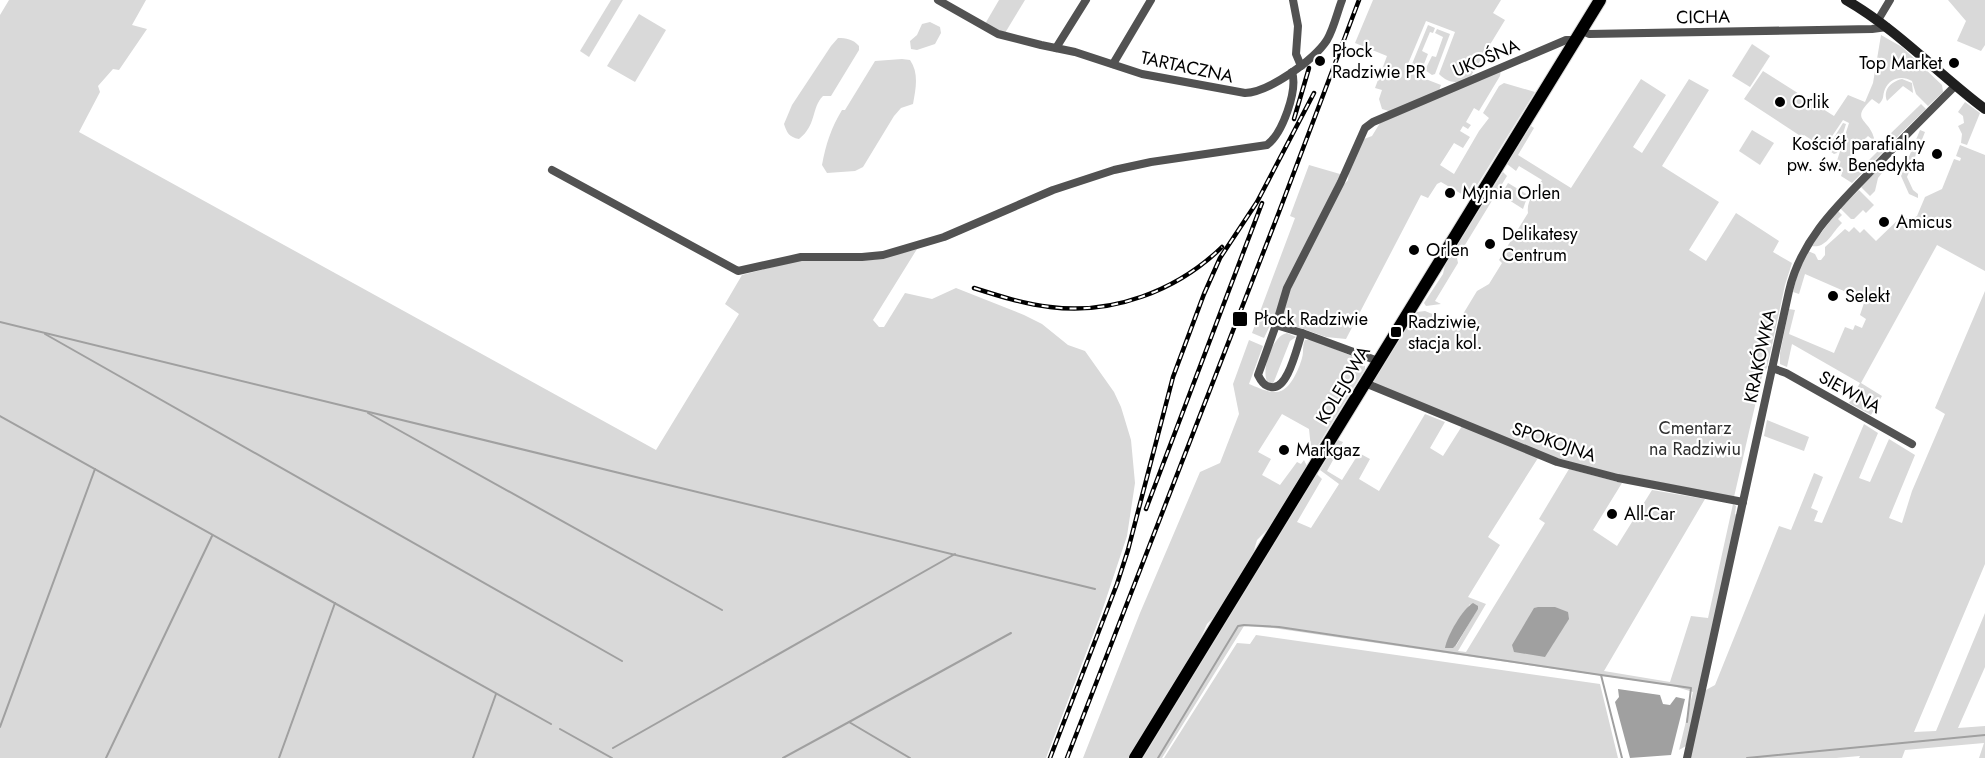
<svg xmlns="http://www.w3.org/2000/svg" width="1985" height="758" font-family="Jost,sans-serif">
<rect width="100%" height="100%" fill="#fff"/>
<!-- green -->
<g fill="#d9d9d9" fill-rule="evenodd">
<polygon points="9,0 146,0 132,25 147,29 119,70 113,69 98,86 100,92 79,132 656,450 739,314 725,304 742,275 796,261 873,260 917,249 873,320 879,327 884,327 905,293 932,299 956,288 1024,315 1042,324 1068,345 1085,351 1114,392 1121,407 1131,440 1135,483 1127,536 1101,614 1046,758 0,758 0,15"/>
<polygon points="611,0 623,0 589,57 580,51"/>
<polygon points="999,0 1025,0 1005,33 985,24"/>
<path d="M1373,0h128l-8,13 12,7 -36,59c-13,5 -21,4 -30,-5l16,-42 -29,-11 -21,50 36,14 -3,8 -46,19 -10,-3 -3,-10 3,-9 -7,-2 12,-32 -32,-13z"/>
<polygon points="1948,0 1985,0 1985,45 1981,51 1957,41 1966,21"/>
<polygon points="639,14 666,30 635,82 607,66"/>
<polygon points="930,22 940,27 941,33 935,44 917,50 911,49 910,41 917,35 922,24"/>
<polygon points="1428,25 1435,28 1433,33 1430,32 1422,51 1428,54 1422,69 1412,64"/>
<polygon points="1437,29 1450,34 1435,74 1432,75 1425,70 1432,56 1436,57 1443,37 1435,33"/>
<path d="M1881,35l21,12 40,38 1,7 -15,14 -12,-12 -4,-13c-10,-6 -22,-3 -27,8 -3,7 0,9 -6,15l-7,-5c-23,22 -3,19 2,39l-1,2 -5,-4 -16,16 -3,11 8,9 23,-23 -2,-6h4l5,5 -35,35 -11,-7 2,-6 -8,-3 14,-44 -6,-3 -19,28 -20,-13 -2,2 -58,-38 19,-28 71,45 14,-21 17,7 8,-19z"/>
<path d="M838,38c8,0 15,1 21,8v4l-28,46h-8c-12,12 -6,29 -24,43 -10,-2 -12,-6 -15,-15l8,-19 39,-59z"/>
<polygon points="1752,44 1770,56 1750,87 1732,76"/>
<path d="M902,59l8,1c9,13 6,28 3,44l-12,4 -7,8 -31,51 -8,4 -28,2 -5,-8c4,-21 9,-37 20,-55h3l30,-49z"/>
<polygon points="1501,70 1500,76 1479,111 1474,108 1466,122 1471,125 1468,129 1463,126 1460,131 1470,137 1463,148 1454,143 1440,165 1454,174 1479,131 1489,118 1483,113 1499,86 1504,83 1535,92 1471,195 1465,196 1441,182 1437,184 1428,198 1421,195 1346,339 1326,337 1292,325 1291,320 1280,316 1288,292 1337,192 1348,180 1349,169 1364,139 1372,136 1380,123"/>
<path d="M1641,79l25,16 -33,52 9,6 47,-74 20,11 -47,76 57,36 -30,48 17,11 30,-48 43,28 -6,11 19,11 -7,22 -18,83 -4,5 -3,11 -26,113 -122,-24 -56,-14 -181,-75 -1,-3 43,-69 8,-1 32,13 20,-33 12,-7 13,-21 -3,-3 29,-47c-2,-12 8,-23 14,-33l-23,-14 -3,5 -9,-7 24,-38 3,2 -16,27 53,33z"/>
<path d="M1902,79l10,4 1,10 -10,-7 -16,15c-4,-11 3,-19 15,-22z"/>
<polygon points="1965,102 1980,113 1967,145 1961,143 1962,134 1958,126 1964,123 1963,116 1958,112"/>
<polygon points="1921,104 1926,109 1892,142 1887,137"/>
<polygon points="1843,123 1846,124 1837,153 1834,154 1827,149"/>
<polygon points="1752,130 1774,143 1760,165 1739,151"/>
<polygon points="1920,130 1925,132 1907,177 1913,190 1918,194 1918,198 1909,194 1901,176"/>
<polygon points="1960,145 1985,155 1985,271 1937,245 1861,383 1882,396 1871,415 1849,403 1860,383 1792,344 1787,367 1780,364 1780,353 1789,309 1795,310 1789,334 1834,353 1845,327 1853,330 1855,325 1862,328 1866,319 1860,315 1864,303 1852,297 1853,295 1805,274 1799,294 1793,292 1798,271 1808,251 1815,254 1818,260 1821,260 1825,255 1825,247 1845,229 1849,232 1854,227 1860,233 1864,229 1876,241 1901,217 1912,219 1917,216 1925,197 1942,189 1954,159 1960,161 1961,158 1956,156"/>
<polygon points="1887,160 1890,163 1878,178 1875,191 1870,196 1861,187"/>
<polygon points="1309,165 1340,174 1341,177 1264,338 1252,333 1295,218 1290,216"/>
<polygon points="1503,172 1507,176 1457,258 1458,263 1435,301 1441,304 1426,306 1424,303 1443,274 1445,265"/>
<polygon points="1508,183 1528,195 1523,209 1501,195"/>
<polygon points="1859,190 1874,205 1866,213 1863,210 1854,219 1851,219 1840,208"/>
<path d="M1838,211l4,4 -4,4 4,4c-10,9 -15,26 -31,23z"/>
<polygon points="1985,291 1985,564 1914,732 1936,731 1985,613 1985,667 1958,728 1985,726 1985,758 1979,758 1984,743 1905,750 1902,758 1859,758 1860,756 1836,758 1690,758 1704,691 1715,685 1779,526 1791,530 1814,473 1823,477 1811,508 1818,511 1814,521 1822,523 1864,424 1878,433 1859,478 1870,482 1889,439 1915,455 1889,518 1902,523 1912,491 1945,414 1935,408"/>
<path d="M1287,333l9,4 -6,4 -17,43 -6,-3c-6,-12 6,-46 20,-48z"/>
<path d="M1249,340l14,6 -14,38c8,3 19,9 28,8 13,-1 22,-23 25,-34 2,-6 0,-12 3,-18h7l40,16 2,4 11,5v4l-51,83h-5l2,-4 -2,-19 -27,-15 -24,38 13,7 -9,16 18,10 17,-23 4,2 3,-4 3,6 -37,61 -13,13 -4,14 -38,62 -8,8 -10,22 -69,112h-45l57,-145 60,-141 20,-9 19,-49 -6,-30z"/>
<path d="M1425,414l20,8 -15,26 13,8 19,-30 76,32 -50,79 12,8 -32,52 18,7 -28,47 8,1 79,-129 -6,-4 30,-50 53,14 -29,47 24,16 35,-56 53,9 -101,172 66,11 21,-66 17,2 25,-114 3,2 -1,8 2,1 -51,231 -7,4 14,-58 -20,-6 -400,-58 -29,-2 -82,132h-19l174,-284 5,5 -25,43 14,6 28,-44 -19,-14 18,-30 5,2 -16,29 15,9 17,-27 11,6 -11,20 20,12zM1470,604l8,4 -22,38 -5,-13z"/>
<polygon points="1767,420 1809,437 1804,451 1764,436"/>
<polygon points="1256,635 1600,684 1618,758 1164,758 1237,643 1250,644"/>
</g>
<!-- water -->
<g fill="#a0a0a0">
<path d="M1473,603l5,3v3l-22,36 -3,3h-8c2,-12 18,-40 28,-45z"/>
<polygon points="1538,607 1555,607 1568,612 1569,619 1545,657 1514,652 1512,645 1534,608"/>
<polygon points="1618,689 1660,695 1663,704 1670,705 1676,697 1685,699 1671,755 1630,758 1615,702 1619,697"/>
</g>
<g fill="none" stroke-linecap="round" stroke-linejoin="round">
<!-- stream -->
<g stroke="#a0a0a0" stroke-width="2">
<polyline points="0,322 1095,589"/>
<polyline points="45,334 622,661"/>
<polyline points="368,413 722,610"/>
<polyline points="0,416 551,724"/>
<polyline points="849,722 1011,633"/>
<polyline points="0,727 95,469"/>
<polyline points="560,729 612,758"/>
<polyline points="613,748 955,554"/>
<polyline points="106,758 212,536"/>
<polyline points="279,758 335,603"/>
<polyline points="473,758 496,694"/>
<polyline points="783,758 849,722 910,758"/>
<polyline points="1158,758 1238,626 1244,625 1279,627 1601,675"/>
<polyline points="1622,758 1601,675 1691,688 1687,722"/>
<polyline points="1747,758 1985,735"/>
</g>
<defs>
<polyline id="primary" points="1135,758 1600,0"/>
</defs>
<!-- primary casing -->
<use href="#primary" stroke="#dbdbdb" stroke-width="14"/>
<!-- street -->
<g stroke="#525252" stroke-width="8">
<path d="M938,0l60,34 43,11 34,7 67,22 103,19c24,-1 69,-33 82,-53 7,-12 10,-27 15,-40"/>
<polyline points="1293,0 1298,26 1296,54 1301,66"/>
<polyline points="1878,20 1890,0"/>
<polyline points="1581,30 1589,34 1872,29 1887,27"/>
<polyline points="1056,48 1086,0"/>
<polyline points="1113,64 1151,0"/>
<path d="M552,170l186,101 63,-14h61l21,-2 61,-18 109,-47 61,-20 37,-8 116,-17c15,-11 31,-54 25,-73"/>
<polyline points="1276,325 1302,333"/>
<path d="M1378,361l-76,-28c-5,13 -14,58 -31,54 -7,-1 -10,-6 -13,-12l18,-50 11,-37 54,-106 24,-54 8,-6 193,-82h9"/>
<polyline points="1772,368 1786,373 1912,444"/>
<polyline points="1365,383 1557,462 1618,478 1743,502"/>
<path d="M1687,758l102,-467c12,-53 52,-89 88,-126 26,-27 52,-53 78,-79"/>
</g>
<!-- secondary -->
<path stroke="#1f1f1f" stroke-width="10" d="M1846,0c52,30 91,73 139,109"/>
<!-- primary -->
<use href="#primary" stroke="#000" stroke-width="12"/>
<defs>
<g id="rail">
<polyline points="1294,119 1309,68"/>
<path d="M974,288c25,8 50,16 76,19 62,8 127,-16 172,-60"/>
<polyline points="1146,509 1262,203"/>
<polyline points="1050,758 1117,584 1128,550 1173,377 1204,294 1220,258 1257,202 1314,93"/>
<polyline points="1067,758 1279,212 1359,0"/>
</g>
</defs>
<!-- rail casing -->
<use href="#rail" stroke="#000" stroke-width="4.5"/>
<!-- rail -->
<use href="#rail" stroke="#fff" stroke-width="2" stroke-dasharray="7" stroke-linecap="butt"/>
</g>
<!-- markers -->
<g fill="#000" stroke="#fff" stroke-width="2">
<circle cx="1320" cy="61" r="6"/>
<circle cx="1954" cy="63" r="6"/>
<circle cx="1780" cy="102" r="6"/>
<circle cx="1937" cy="154" r="6"/>
<circle cx="1450" cy="193" r="6"/>
<circle cx="1884" cy="222" r="6"/>
<circle cx="1490" cy="244" r="6"/>
<circle cx="1414" cy="250" r="6"/>
<circle cx="1833" cy="296" r="6"/>
<rect x="1232" y="311" width="16" height="16" rx="3"/>
<rect x="1390" y="326" width="12" height="12" rx="3"/>
<circle cx="1284" cy="450" r="6"/>
<circle cx="1612" cy="514" r="6"/>
</g>
<g text-anchor="middle" stroke-width="4.5" stroke-linejoin="round" paint-order="stroke">
<!-- street labels -->
<g font-size="18" fill="#000" stroke="#fff">
<text transform="translate(1703 17) rotate(-1)" y="6">CICHA</text>
<text transform="translate(1486 58) rotate(-23)" y="6">UKOŚNA</text>
<text transform="translate(1187 67) rotate(12)" y="6">TARTACZNA</text>
<text transform="translate(1760 356) rotate(-78)" y="6">KRAKÓWKA</text>
<text transform="translate(1343 385) rotate(-59)" y="6">KOLEJOWA</text>
<text transform="translate(1850 392) rotate(29)" y="6">SIEWNA</text>
<text transform="translate(1554 442) rotate(19)" y="6">SPOKOJNA</text>
</g>
<!-- poi labels -->
<g font-size="18" fill="#000" stroke="#fff" text-anchor="start">
<text x="1332" y="57">Płock<tspan x="1332" dy="21">Radziwie PR</tspan></text>
<text x="1942" y="69" text-anchor="end">Top Market</text>
<text x="1792" y="108">Orlik</text>
<text x="1925" y="150" text-anchor="end">Kościół parafialny<tspan x="1925" dy="21">pw. św. Benedykta</tspan></text>
<text x="1462" y="199">Myjnia Orlen</text>
<text x="1896" y="228">Amicus</text>
<text x="1502" y="240">Delikatesy<tspan x="1502" dy="21">Centrum</tspan></text>
<text x="1426" y="256">Orlen</text>
<text x="1845" y="302">Selekt</text>
<text x="1254" y="325">Płock Radziwie</text>
<text x="1408" y="328">Radziwie,<tspan x="1408" dy="21">stacja kol.</tspan></text>
<text x="1296" y="456">Markgaz</text>
<text x="1624" y="520">All-Car</text>
</g>
<!-- park labels -->
<g font-size="18" fill="#303030" stroke="#fff">
<text x="1695" y="434">Cmentarz<tspan x="1695" dy="21">na Radziwiu</tspan></text>
</g>
</g>
</svg>
